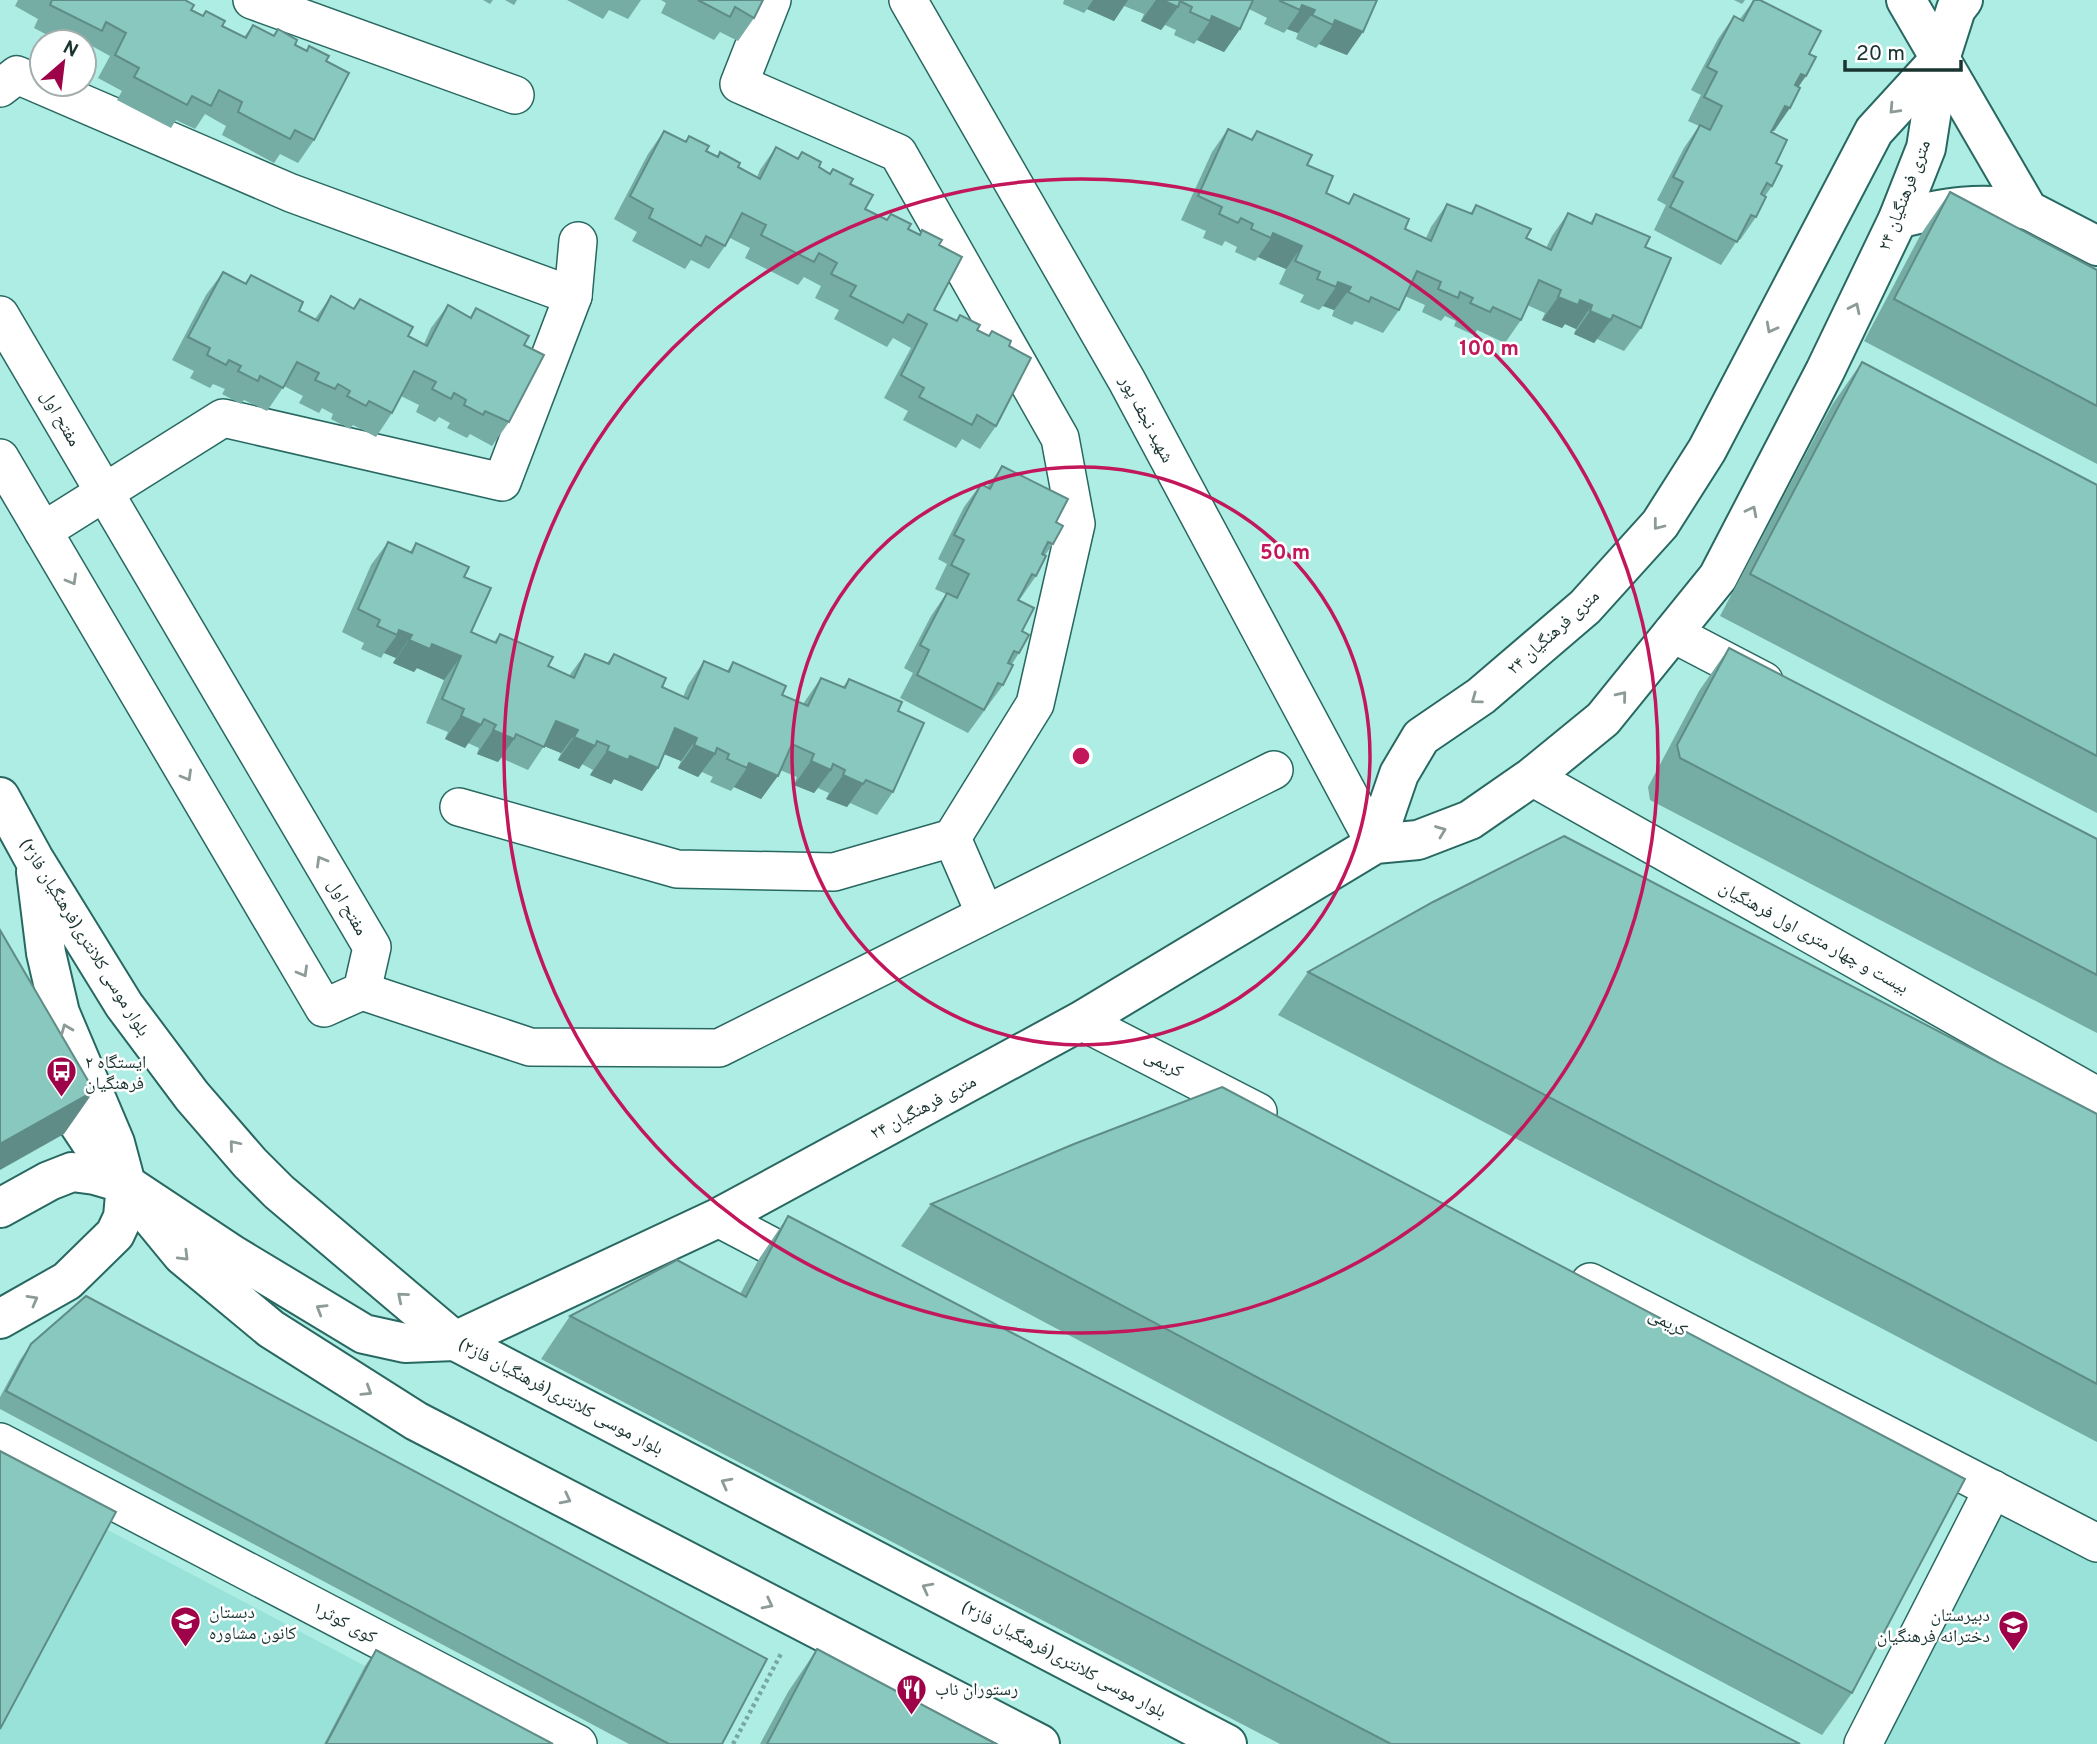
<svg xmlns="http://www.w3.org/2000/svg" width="2097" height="1744" font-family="Overpass,'Noto Naskh Arabic',sans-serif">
<rect width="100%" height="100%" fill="#adede4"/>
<!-- built -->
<g fill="#98e2d9">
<polygon points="2000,1509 2097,1559 2097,1744 1882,1744"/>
<polygon points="104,1528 365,1666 324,1744 0,1744 0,1724"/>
</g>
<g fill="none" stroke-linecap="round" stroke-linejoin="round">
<defs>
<g id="minor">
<polyline points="252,0 515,95"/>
<polyline points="908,0 1127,381 1375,844"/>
<polyline points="0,88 17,75 291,193 573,296"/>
<polyline points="0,315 372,947 362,991 324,1008 0,458"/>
<polyline points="43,531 223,418 502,482 573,296 578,241"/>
<polyline points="1672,633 1764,681"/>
<polyline points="1532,777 2097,1096"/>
<polyline points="459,807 677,869 834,872 952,838 1035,704 1076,524 1060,438 898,153 739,84 772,0"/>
<polyline points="952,838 985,914"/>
<polyline points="362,991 530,1047 719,1048 1274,770"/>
<polyline points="1081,1021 1258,1112"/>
<polyline points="718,1218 813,1268"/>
<polyline points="1590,1282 2097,1543"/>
<polyline points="0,1442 578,1744"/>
<polyline points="1863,1744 1993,1489"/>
</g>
<g id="tertiary">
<polyline points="1906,0 2028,210 2097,246"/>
<path d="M1898,219c46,-12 83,-18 130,-9"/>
<polyline points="1375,844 1399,774 1421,737 1481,696 1585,607 1660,524 1707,450 1874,131 1940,59"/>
<polyline points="455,1341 718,1218 1081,1021 1375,844 1418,840 1470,820 1532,777 1603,719 1718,577 1825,371 1898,219 1926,148 1940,59 1956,9 1963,0"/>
</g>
<g id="secondary">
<polyline points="0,797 34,859 124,1005 192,1096 250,1163 279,1192 455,1341 1227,1744"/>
<polyline points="0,995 62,1099 98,1153 182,1255 271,1329 416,1421 1040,1744"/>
<polyline points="0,1208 49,1181 72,1172 95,1175 126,1184 233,1255 364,1334 405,1343 455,1341"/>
<polyline points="0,1319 67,1281 115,1234 123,1217 126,1184 115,1143 60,1013 46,953 36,872"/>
</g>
</defs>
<!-- minor casing -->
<use href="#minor" stroke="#286861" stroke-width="40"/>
<!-- tertiary casing -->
<use href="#tertiary" stroke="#286861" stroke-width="42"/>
<!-- secondary casing -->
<use href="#secondary" stroke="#286861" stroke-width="42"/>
<!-- path -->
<polyline stroke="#76a7a1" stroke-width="4.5" stroke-dasharray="3.5 3.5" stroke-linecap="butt" points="733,1744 782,1652"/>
<!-- minor -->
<use href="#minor" stroke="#fff" stroke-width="37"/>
<!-- tertiary -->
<use href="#tertiary" stroke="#fff" stroke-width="38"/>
<!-- secondary -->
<use href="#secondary" stroke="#fff" stroke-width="38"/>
</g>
<!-- wall -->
<g fill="#75aca4">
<polygon points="18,0 185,0 191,10 203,16 206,11 222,26 244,37 253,25 274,36 278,29 295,45 306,51 309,46 326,61 314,140 298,163 280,154 274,163 222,135 226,126 205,114 195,129 176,120 171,128 117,100 122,91 98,78 110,56 92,46 86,55 84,54 84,42 61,42 34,28 38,19 15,6"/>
<polygon points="483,0 493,0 490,4"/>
<polygon points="505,0 517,0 514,5"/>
<polygon points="567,0 641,0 628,19 609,10 603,19"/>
<polygon points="661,0 763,0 754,18 738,41 720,32 714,40 661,13 666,3"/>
<polygon points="1064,0 1377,0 1347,55 1319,44 1316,48 1296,39 1298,33 1287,29 1284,33 1264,24 1267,18 1249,9 1240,29 1224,52 1197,40 1194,44 1174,35 1176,30 1165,25 1161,30 1141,21 1144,14 1124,6 1114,21 1087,9 1084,13 1063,4"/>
<polygon points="1734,0 1745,0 1742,4"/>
<polygon points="1754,0 1809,54 1798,87 1774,131 1772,131 1771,132 1776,163 1772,186 1765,196 1756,217 1740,240 1738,239 1721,265 1654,230 1666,205 1657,200 1684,148 1699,126 1688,121 1701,95 1691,90 1718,39 1734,16 1740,19"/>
<polygon points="1228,129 1251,139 1257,131 1307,165 1326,193 1348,203 1354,194 1405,229 1426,238 1431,227 1447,204 1470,214 1476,205 1526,238 1546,248 1552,236 1568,213 1590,223 1596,214 1645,247 1641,328 1624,351 1597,339 1594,343 1574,334 1576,329 1565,324 1562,328 1542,320 1545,313 1527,305 1521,320 1505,343 1477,330 1474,335 1454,326 1456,321 1445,316 1441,321 1422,312 1425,305 1405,296 1399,310 1383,333 1355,321 1352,325 1332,316 1334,310 1323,306 1319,310 1300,302 1304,295 1279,284 1286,269 1258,257 1255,261 1235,252 1237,247 1225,241 1222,246 1203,238 1206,231 1181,220 1212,152"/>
<polygon points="664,131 685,142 689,136 706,151 717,157 720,152 738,167 757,177 760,170 776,147 798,158 802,152 819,167 830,173 833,169 850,184 865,209 887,220 891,214 908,229 919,235 922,230 939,245 934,310 956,321 960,315 977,330 988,336 992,331 1009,346 996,426 980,449 962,439 956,448 903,420 908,411 884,398 911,348 893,338 887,347 834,319 839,310 815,298 821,286 804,277 798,285 745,258 750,248 730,238 725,246 709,269 691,260 685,269 632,241 637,232 614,219 648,154"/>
<polygon points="1950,192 2097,270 2097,464 1864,341 1921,234"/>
<polygon points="223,272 245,283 251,275 299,311 315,319 331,296 353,308 360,299 408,336 424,344 431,328 448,305 470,317 476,308 524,345 509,422 492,446 470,434 467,438 447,428 450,423 439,417 435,422 416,412 419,405 401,396 392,413 376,437 353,425 350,429 331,419 333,414 322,408 319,413 299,403 303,396 284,386 267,411 244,400 241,404 222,394 225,389 213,384 210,388 190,378 194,371 172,360 206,295"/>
<polygon points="1862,362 2097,485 2097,813 1720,616 1832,405"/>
<polygon points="1002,466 1056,522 1053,544 1045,555 1036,576 1020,599 1019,599 1018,600 1022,631 1019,653 1012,664 1003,685 968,733 900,698 913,673 904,668 931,616 946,594 935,589 947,564 938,559 964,507 981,484 987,487"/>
<polygon points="388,542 410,552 416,543 464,577 471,632 494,642 500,634 548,666 569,676 585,654 607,663 614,654 662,687 683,697 688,685 704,661 727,671 733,662 782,695 803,704 821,678 843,687 849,679 898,711 893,792 877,815 850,803 847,807 826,799 829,793 818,788 814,793 794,785 797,777 780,770 761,799 734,787 731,791 710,782 713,777 702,772 698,777 678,768 681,761 664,754 642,791 614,779 611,784 590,775 593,770 582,764 579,769 558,760 561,753 544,746 528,770 501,758 498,762 477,754 479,748 468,743 465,748 445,739 448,732 426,723 444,680 417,668 414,672 393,663 396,658 384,653 381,658 361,649 364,643 342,632 371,565"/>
<polygon points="1729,648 2097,839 2097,1033 1650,800 1648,787 1699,691"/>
<polygon points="1308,972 2097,1114 2097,1442 1881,1328 1278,1015"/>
<polygon points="931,1204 1852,1693 1822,1735 901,1246"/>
<polygon points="788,1216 1800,1744 1280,1744 541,1359 570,1316 740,1294 759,1259"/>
<polygon points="31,1344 722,1744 629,1744 0,1409 0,1397 20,1360"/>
<polygon points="817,1649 996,1744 760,1744 788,1692"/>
<polygon points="376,1650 553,1744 324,1744 365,1666"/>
</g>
<!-- shaded-wall -->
<g fill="#5f8c86">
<polygon points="1093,0 1128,0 1114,21 1087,9"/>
<polygon points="1156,0 1162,0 1178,7 1161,30 1141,21"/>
<polygon points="1302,5 1315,10 1298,33 1287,29 1300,10"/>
<polygon points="1212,16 1240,29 1224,52 1197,40 1210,21"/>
<polygon points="1335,20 1363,32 1347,55 1319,44 1333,25"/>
<polygon points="1801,74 1806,76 1790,99 1784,97"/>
<polygon points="1785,106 1790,108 1774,131 1769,129"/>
<polygon points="1273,233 1302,246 1286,269 1258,257 1271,238"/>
<polygon points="1338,282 1351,287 1334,310 1323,306 1336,287"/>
<polygon points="1558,297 1580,300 1592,305 1576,329 1565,324 1562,328 1542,320"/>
<polygon points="1590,311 1611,320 1594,343 1574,334"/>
<polygon points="399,630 412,635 396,658 384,653 397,635"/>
<polygon points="409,640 432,644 461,656 444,680 417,668 414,672 393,663"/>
<polygon points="461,716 481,725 465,748 445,739"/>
<polygon points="556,721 578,730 561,753 539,744"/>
<polygon points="675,728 697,738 681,761 659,752"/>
<polygon points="493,730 514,739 498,762 477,754"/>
<polygon points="574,737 595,746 579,769 558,760"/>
<polygon points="694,745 715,754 698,777 678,768"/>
<polygon points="607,751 630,756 658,768 642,791 614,779 611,784 590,775"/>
<polygon points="811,761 831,770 814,793 794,785"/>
<polygon points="749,763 778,776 761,799 734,787 747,768"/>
<polygon points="843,775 863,784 847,807 826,799"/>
<polygon points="94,1091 64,1134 0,1170 0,1144"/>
</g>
<!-- building -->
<g fill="#88c8bf" stroke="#5f8c86" stroke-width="2">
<polygon points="52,0 185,0 194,5 191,10 203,16 206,11 225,21 222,26 246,38 253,25 274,36 278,29 297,40 295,45 307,51 309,46 329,56 326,61 349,73 314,140 295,130 290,139 238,112 242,102 219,90 211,106 192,96 187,105 134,77 139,68 115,55 126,33 106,22 102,31 50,5"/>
<polygon points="698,0 763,0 754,18 735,7 730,17"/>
<polygon points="1162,0 1253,0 1240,29 1212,16 1210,21 1190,12 1192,7 1180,1 1178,7"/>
<polygon points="1281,0 1377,0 1363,32 1335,20 1333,25 1312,15 1315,10 1302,5 1300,10 1280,1"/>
<polygon points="1754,0 1760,0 1821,31 1809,54 1816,57 1806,76 1801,74 1795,85 1800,88 1790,108 1785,106 1771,132 1787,140 1776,163 1782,166 1772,186 1767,183 1761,194 1766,197 1756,217 1751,215 1737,242 1670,207 1683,182 1673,177 1700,125 1710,130 1722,106 1704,97 1717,72 1707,67 1734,16 1743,21"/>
<polygon points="1228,129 1252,140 1257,131 1312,155 1307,165 1333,176 1326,193 1349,204 1354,194 1409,219 1405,229 1431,241 1447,204 1472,214 1476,205 1531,229 1526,238 1551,250 1568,213 1592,224 1596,214 1650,237 1645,247 1671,258 1641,328 1613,315 1611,320 1590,311 1592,305 1580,300 1578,305 1558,297 1561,290 1539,280 1521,320 1493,307 1490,312 1470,303 1473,298 1460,292 1458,298 1438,289 1441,282 1417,271 1399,310 1371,297 1369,302 1348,292 1351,287 1338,282 1336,287 1317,279 1320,272 1295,261 1302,246 1273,233 1271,238 1251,229 1253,224 1241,218 1238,223 1219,214 1222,207 1198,196"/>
<polygon points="664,131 686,142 689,136 709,146 706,151 718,157 720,152 740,163 738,167 760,179 776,147 798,159 802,152 821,162 819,167 830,174 833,169 853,179 850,184 873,195 865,209 887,220 891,214 911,224 908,229 920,235 922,230 942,240 939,245 962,257 934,310 957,321 960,315 980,325 977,330 989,336 992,331 1011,341 1009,346 1031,358 996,426 977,415 972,425 919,397 924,388 901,375 927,324 908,314 903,323 850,296 856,286 831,274 837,263 819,253 814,262 761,235 766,225 742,213 725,246 706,236 701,246 649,218 653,209 630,196"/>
<polygon points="1950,192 2097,270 2097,406 1894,299"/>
<polygon points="223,272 246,284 251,275 303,302 299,311 318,321 331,296 354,309 360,299 413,327 408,336 427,346 448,305 471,318 476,308 529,336 524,345 544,355 509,422 485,411 483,415 464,405 466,400 454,393 451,399 432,389 436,382 414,371 392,413 369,401 366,406 347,396 350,391 338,384 335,389 315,380 319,373 297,362 283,388 260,376 258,381 238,371 241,366 229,360 226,365 207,355 210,348 188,337"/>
<polygon points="1862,362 2097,485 2097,756 1750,574"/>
<polygon points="1002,466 1068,499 1056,522 1063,526 1053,544 1048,542 1042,554 1046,556 1036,576 1032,574 1018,600 1034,608 1022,631 1029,635 1019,653 1014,651 1008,663 1013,665 1003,685 998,683 984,710 917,675 929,650 920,645 947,593 957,598 969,574 951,565 964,540 954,535 981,484 990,489"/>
<polygon points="388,542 412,553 416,543 469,567 464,577 491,588 471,632 496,643 500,634 553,657 548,666 574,678 585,654 609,664 614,654 666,678 662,687 688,699 704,661 729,672 733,662 786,686 782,695 808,706 821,678 845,688 849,679 902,702 898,711 924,723 893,792 866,780 863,784 843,775 845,770 833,764 831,770 811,761 814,754 792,744 778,776 749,763 747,768 727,759 729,754 717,748 715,754 694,745 697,738 675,728 658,768 630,756 628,760 607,751 609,746 597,741 595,746 574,737 578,730 556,721 544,747 516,734 514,739 493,730 496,725 484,719 481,725 461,716 464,709 442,699 461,656 432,644 430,649 409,640 412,635 399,630 397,635 377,626 380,620 358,609"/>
<polygon points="1729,648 2097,839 2097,975 1680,758 1677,745"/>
<polygon points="1564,836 2097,1114 2097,1384 1911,1285 1308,972 1433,902"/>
<polygon points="0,930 94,1091 0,1144"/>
<polygon points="1222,1087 1965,1479 1852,1693 931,1204 1074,1144"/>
<polygon points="788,1216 1800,1744 1391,1744 570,1316 677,1260 746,1297"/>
<polygon points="86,1296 767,1659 722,1744 669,1744 6,1391 31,1344"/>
<polygon points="0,1451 116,1512 0,1729"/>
<polygon points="817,1649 996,1744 767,1744"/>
<polygon points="376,1650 553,1744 326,1744"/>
</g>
<!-- one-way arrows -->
<defs><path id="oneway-chevron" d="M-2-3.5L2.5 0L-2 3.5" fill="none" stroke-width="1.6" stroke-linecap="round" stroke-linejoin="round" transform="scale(1.75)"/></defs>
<g stroke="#8c9a98">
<use href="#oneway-chevron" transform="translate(1894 109) rotate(133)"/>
<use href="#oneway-chevron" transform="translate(1855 308) rotate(-64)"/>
<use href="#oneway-chevron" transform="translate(1771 328) rotate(118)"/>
<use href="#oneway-chevron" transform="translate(1752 511) rotate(-63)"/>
<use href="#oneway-chevron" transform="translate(1658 525) rotate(128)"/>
<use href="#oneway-chevron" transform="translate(72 580) rotate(60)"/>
<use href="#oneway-chevron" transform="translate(1622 696) rotate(-51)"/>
<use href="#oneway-chevron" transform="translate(1476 699) rotate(144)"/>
<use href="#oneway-chevron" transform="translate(187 776) rotate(60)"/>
<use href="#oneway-chevron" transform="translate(1441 831) rotate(-21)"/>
<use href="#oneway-chevron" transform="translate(321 861) rotate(-120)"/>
<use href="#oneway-chevron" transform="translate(303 972) rotate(60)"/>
<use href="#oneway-chevron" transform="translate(66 1029) rotate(-112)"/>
<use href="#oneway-chevron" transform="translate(234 1145) rotate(-130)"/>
<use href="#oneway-chevron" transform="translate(184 1256) rotate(45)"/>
<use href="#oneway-chevron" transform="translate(402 1297) rotate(-140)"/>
<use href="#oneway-chevron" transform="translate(33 1300) rotate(-29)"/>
<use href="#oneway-chevron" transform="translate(321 1309) rotate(-149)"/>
<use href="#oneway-chevron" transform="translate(367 1391) rotate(32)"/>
<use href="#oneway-chevron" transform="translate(726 1483) rotate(-152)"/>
<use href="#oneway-chevron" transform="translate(566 1499) rotate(27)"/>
<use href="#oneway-chevron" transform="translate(927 1588) rotate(-152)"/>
<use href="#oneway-chevron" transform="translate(768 1604) rotate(27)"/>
</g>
<!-- distance rings -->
<g fill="none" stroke="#c2185b" stroke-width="3.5">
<circle cx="1081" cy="756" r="289"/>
<circle cx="1081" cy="756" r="577"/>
</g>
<!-- icons -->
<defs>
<symbol id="bus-pin" viewBox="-11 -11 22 30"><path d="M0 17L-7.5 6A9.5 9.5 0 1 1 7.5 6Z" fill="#9e0248" stroke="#fff"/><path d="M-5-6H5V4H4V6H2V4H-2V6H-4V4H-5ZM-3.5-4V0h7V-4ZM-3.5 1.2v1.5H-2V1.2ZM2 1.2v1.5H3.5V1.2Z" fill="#fff"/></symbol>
<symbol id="school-pin" viewBox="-11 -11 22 30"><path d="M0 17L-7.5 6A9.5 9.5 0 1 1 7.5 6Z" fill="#9e0248" stroke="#fff"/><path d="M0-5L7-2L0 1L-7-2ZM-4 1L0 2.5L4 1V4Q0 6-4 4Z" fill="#fff"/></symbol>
<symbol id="restaurant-pin" viewBox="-11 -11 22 30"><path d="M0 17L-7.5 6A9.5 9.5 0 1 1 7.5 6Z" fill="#9e0248" stroke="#fff"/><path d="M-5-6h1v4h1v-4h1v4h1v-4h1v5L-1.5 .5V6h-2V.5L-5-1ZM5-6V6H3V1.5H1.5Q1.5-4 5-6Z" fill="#fff"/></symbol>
</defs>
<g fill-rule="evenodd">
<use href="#bus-pin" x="44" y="1054" width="35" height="47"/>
<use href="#school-pin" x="168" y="1604" width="35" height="47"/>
<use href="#school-pin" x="1996" y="1608" width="35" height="47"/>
<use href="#restaurant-pin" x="894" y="1672" width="35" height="47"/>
</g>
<g text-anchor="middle" stroke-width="5" stroke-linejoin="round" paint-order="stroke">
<!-- street labels -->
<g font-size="18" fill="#1a3431" stroke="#fff">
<text transform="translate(1904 195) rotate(-69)" y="6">۲۴ متری فرهنگیان</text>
<text transform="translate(61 418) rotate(60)" y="6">مفتح اول</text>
<text transform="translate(1147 419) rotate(62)" y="6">شهید نجف پور</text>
<text transform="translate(1553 632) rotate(-42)" y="6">۲۴ متری فرهنگیان</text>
<text transform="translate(348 907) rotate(60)" y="6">مفتح اول</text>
<text transform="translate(85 937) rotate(58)" y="6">بلوار موسی کلانتری(فرهنگیان فاز۲)</text>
<text transform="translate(1814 937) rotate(29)" y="6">بیست و چهار متری اول فرهنگیان</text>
<text transform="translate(1164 1063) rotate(27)" y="6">کریمی</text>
<text transform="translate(923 1107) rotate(-28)" y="6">۲۴ متری فرهنگیان</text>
<text transform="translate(1668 1322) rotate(27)" y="6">کریمی</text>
<text transform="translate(561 1396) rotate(28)" y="6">بلوار موسی کلانتری(فرهنگیان فاز۲)</text>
<text transform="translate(345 1622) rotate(28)" y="6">کوی کوثر۱</text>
<text transform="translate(1064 1659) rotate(28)" y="6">بلوار موسی کلانتری(فرهنگیان فاز۲)</text>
</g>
<!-- poi labels -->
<g font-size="18" fill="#1a3431" stroke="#fff" text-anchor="start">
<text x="85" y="1068">ایستگاه ۲<tspan x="85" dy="21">فرهنگیان</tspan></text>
<text x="209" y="1618">دبستان<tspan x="209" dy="21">کانون مشاوره</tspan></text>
<text x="1990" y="1621" text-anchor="end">دبیرستان<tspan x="1990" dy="21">دخترانه فرهنگیان</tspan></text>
<text x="935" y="1695">رستوران ناب</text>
</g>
</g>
<circle cx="1081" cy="756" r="10" fill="#c2185b" stroke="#fff" stroke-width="3.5"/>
<g font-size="21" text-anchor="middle" font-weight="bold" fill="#c2185b" stroke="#fff" stroke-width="5" stroke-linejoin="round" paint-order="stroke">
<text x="1489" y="355">100 m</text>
<text x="1285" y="559">50 m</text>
</g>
<!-- north arrow -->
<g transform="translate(63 63) rotate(28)"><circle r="33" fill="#ffffff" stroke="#a3aead" stroke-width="2"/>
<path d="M0-5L12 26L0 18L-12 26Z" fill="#9e0248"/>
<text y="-10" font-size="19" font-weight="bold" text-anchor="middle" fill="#1a3431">N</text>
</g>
<!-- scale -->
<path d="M1845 60v10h116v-10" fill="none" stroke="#1a3431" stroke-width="3.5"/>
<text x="1856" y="60" font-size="21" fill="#1a3431" stroke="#ffffff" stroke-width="5" paint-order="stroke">20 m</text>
</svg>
